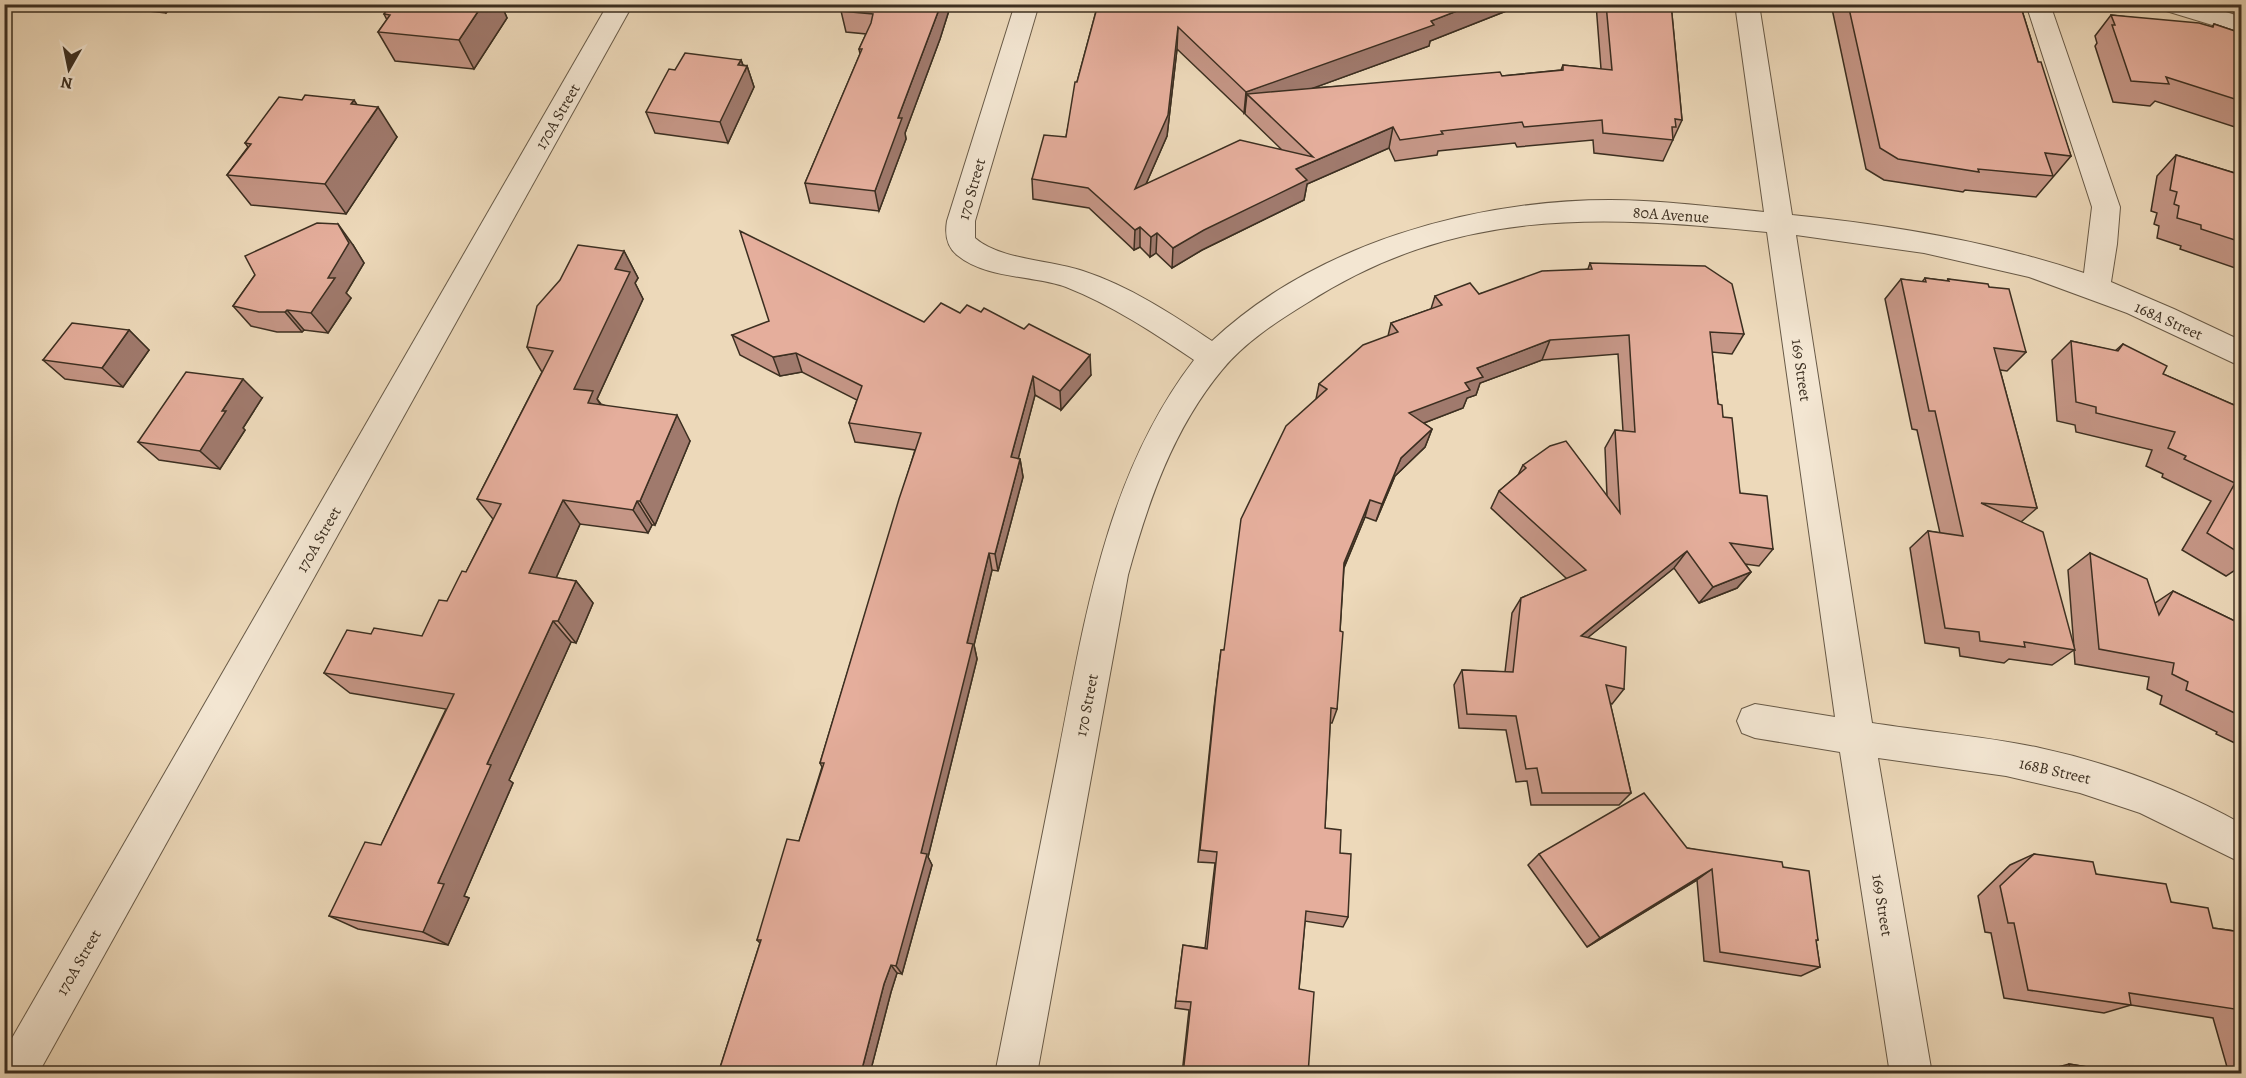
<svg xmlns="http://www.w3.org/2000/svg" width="2246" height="1078" font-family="Alegreya,serif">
<rect width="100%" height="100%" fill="#edd9ba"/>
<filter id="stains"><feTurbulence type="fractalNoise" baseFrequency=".00333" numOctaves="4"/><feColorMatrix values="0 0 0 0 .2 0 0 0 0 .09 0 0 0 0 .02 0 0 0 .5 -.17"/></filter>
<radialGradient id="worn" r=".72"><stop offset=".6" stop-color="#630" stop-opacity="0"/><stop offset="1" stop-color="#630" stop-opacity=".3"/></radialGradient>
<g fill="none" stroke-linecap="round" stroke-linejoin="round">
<defs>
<g id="street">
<polygon points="608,4 633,4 38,1074 4,1074 4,1052"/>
<path d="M1015,4h24l-64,217v17c25,22 76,22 108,33 46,15 89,43 129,70 102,-96 260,-141 398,-141 51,0 103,7 154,12l-29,-208h24l33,211c99,10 197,26 292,58l8,-66 -66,-203h24l70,203 -3,37 -6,38 63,27 68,32v26l-115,-54 -98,-36 -105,-24 -128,-18 76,488c56,9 113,13 168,25 70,15 139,41 202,76v39l-102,-50 -60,-20 -74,-17 -128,-18 54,316h-42l-50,-322 -85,-14 -13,-5 -5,-12 5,-12 13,-5 80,13 -68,-485c-168,-17 -311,-25 -460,71 -31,19 -62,39 -85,67 -49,59 -74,132 -94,205l-91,499h-42c21,-106 42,-212 63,-318 27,-138 48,-281 136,-396 -40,-27 -82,-55 -128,-73 -34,-12 -80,-8 -109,-32 -11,-9 -12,-22 -10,-34z"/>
<polygon points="2160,4 2200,4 2242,17 2242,34 2163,10"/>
</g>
</defs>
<!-- street casing -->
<use href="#street" stroke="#685a47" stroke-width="2"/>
<!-- street -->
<use href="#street" fill="#f3e6d2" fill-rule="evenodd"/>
</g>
<!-- wall -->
<g fill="#c59686" stroke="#3c2f21" stroke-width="1.5" fill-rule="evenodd">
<polygon points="119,4 173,4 166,13 122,8"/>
<polygon points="391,4 501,4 507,18 474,69 395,61 378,32 387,20 384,14"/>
<polygon points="951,4 940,39 905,133 906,139 879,211 810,203 805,183 860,54 859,49 866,34 846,32 841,11"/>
<path d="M1098,4h426l-94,37 -1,5 -116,42 189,-12 59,-6 2,-5 38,4 -5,-65h75l11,116 -19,41 -69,-8 -1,-13 -76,7 -2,-4 -77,8 -1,4 -42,6 -6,-13 -82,36 -3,16 -102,50 -30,18 -16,-15 -6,4 -10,-10 -6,3 -45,-42 -56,-9 -1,-20 34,-42 11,-55zM1177,49l67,64 1,-1v2l36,35 -135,35 21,-48z"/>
<polygon points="1831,4 2020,4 2038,62 2071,156 2036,197 1965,190 1963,192 1884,180 1866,169"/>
<polygon points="2111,15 2212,27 2214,24 2241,33 2241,129 2155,101 2150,106 2113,102 2095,46 2097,43 2095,36"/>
<polygon points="741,60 743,65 747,66 754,87 728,143 655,133 646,112 675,70"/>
<polygon points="302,100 356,104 397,137 346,214 251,205 227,175 248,147 245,143"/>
<polygon points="2176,155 2238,174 2241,170 2241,270 2180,249 2181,246 2157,238 2159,226 2154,224 2157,213 2151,211 2157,176"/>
<polygon points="353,245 364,263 346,293 351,298 328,333 304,330 302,332 277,332 251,326 233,306 255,275"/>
<polygon points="624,251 638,278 635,283 643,299 597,399 601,404 690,441 655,525 652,525 648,533 580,524 556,578 576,581 593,603 576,643 571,642 509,780 513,783 464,896 469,898 448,945 358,929 329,916 381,845 446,709 350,693 324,673 371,634 422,636 447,601 466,572 493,519 477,499 542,372 527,347"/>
<polygon points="1590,263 1744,334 1732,354 1712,352 1718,404 1723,417 1740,493 1773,549 1759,566 1745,564 1751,572 1737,588 1699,603 1674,568 1587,638 1624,689 1612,704 1610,703 1631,793 1619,805 1531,805 1527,781 1516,782 1506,730 1459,728 1454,685 1462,670 1505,672 1512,613 1521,598 1567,579 1491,508 1499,491 1518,475 1523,465 1607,496 1605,448 1615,430 1623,431 1618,354 1542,360 1480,383 1476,395 1467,398 1463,408 1424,423 1432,429 1425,447 1395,476 1376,521 1365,517 1344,568 1340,631 1337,709 1332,723 1330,723 1325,828 1340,853 1348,917 1343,927 1305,921 1299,989 1308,1074 1182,1074 1189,1010 1175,1008 1183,945 1205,948 1215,863 1198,862 1214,707 1221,650 1224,650 1316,399 1319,384 1388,336 1391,323 1431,309 1435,296 1479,294 1588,269"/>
<polygon points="1925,278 1947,281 1948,279 1989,287 2026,352 2007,371 2000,370 2037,508 2021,522 2074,648 2068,570 2090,553 2155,603 2173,591 2241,624 2241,746 2216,734 2217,732 2160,704 2162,696 2147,689 2149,677 2075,664 2074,650 2052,665 2009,659 2004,663 1960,656 1959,648 1925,643 1910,548 1928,531 1940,533 1917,430 1912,429 1885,299 1901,279 1922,282"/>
<polygon points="960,313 1091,375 1061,410 1035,395 1018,458 1020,459 1023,477 998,571 992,570 974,645 977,659 928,857 932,865 902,974 897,973 891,992 870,1073 718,1074 760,943 757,940 799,841 822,767 820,763 915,450 855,442 849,423 857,400 802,372 780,376 740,355 732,335 924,322"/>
<polygon points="129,330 149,350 123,387 65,379 43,360"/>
<polygon points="2071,341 2115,351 2123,344 2163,374 2241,408 2241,566 2226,576 2182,550 2211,501 2162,477 2163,474 2146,466 2152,450 2076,432 2075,425 2057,421 2052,360"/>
<polygon points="262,398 243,428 245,430 220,469 159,460 138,442"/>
<polygon points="1687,848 1783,867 1818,940 1816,941 1820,967 1801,976 1704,961 1697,880 1587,947 1528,865 1539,854"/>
<polygon points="2034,854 2096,874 2171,902 2213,928 2241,932 2241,1074 2229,1074 2213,1018 2131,1005 2104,1013 2004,998 1991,933 1985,932 1978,896 2010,865"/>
<polygon points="2069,1064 2130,1074 2043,1074 2043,1071"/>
<polygon points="1585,1067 1590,1074 1572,1074 1572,1073"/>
</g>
<!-- shaded-wall -->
<g fill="#a07a6d" stroke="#3c2f21" stroke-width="1.5">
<polygon points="160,4 173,4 166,13"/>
<polygon points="483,4 501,4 507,18 474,69 459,40"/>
<polygon points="941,4 951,4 940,39 905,133 906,139 879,211 875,191 898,118"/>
<polygon points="1475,4 1524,4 1430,41 1429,46 1261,107 1247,94 1245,112 1244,113 1246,92"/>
<polygon points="1178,27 1177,49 1167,136 1135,209 1135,189"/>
<polygon points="741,60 745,71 747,66 754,87 728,143 720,122 738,65"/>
<polygon points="354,100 368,122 378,107 397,137 346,214 325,184 351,104"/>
<polygon points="1393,127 1389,148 1307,184 1304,200 1202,250 1172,268 1173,248 1296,169"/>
<polygon points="338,224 353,245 364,263 346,293 351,298 328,333 311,313 328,278"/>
<polygon points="1140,227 1140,247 1134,250 1135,230"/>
<polygon points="1157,233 1156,253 1150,257 1151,237"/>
<polygon points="624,251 638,278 635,283 643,299 597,399 608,417 603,428 574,389 615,269"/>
<polygon points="287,310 304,330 302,332 285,312"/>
<polygon points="129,330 149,350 123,387 102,368"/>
<polygon points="1550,340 1542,360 1480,383 1476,395 1467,398 1463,408 1403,431 1409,413 1465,383 1477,368"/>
<polygon points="796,353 802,372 780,376 773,357"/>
<polygon points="1090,355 1091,375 1061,410 1060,391"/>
<polygon points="1033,376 1035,395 1014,475 1011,457"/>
<polygon points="243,379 262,398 243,428 245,430 220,469 200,451 222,411"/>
<polygon points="677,415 690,441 655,525 640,501"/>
<polygon points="1432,429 1425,447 1395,476 1376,521 1382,504 1401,458"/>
<polygon points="1020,459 1023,477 998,571 995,554"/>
<polygon points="563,500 580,524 548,596 529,573"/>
<polygon points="1370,500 1365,517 1339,579 1344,563"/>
<polygon points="637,501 652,525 648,533 633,510"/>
<polygon points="1687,551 1674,568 1570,652 1581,636"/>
<polygon points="989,553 992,570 974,645 977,659 928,857 932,865 902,974 896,966 967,643"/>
<polygon points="1751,572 1737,588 1699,603 1713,587"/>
<polygon points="576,581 593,603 576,643 558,621"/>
<polygon points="553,621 571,642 509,780 513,783 464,896 469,898 448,945 423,932 438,883 487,764"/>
<polygon points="1712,869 1697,880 1587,947 1600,938"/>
<polygon points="891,965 897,973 891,992 870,1073 870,1074 865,1074 862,1069 884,984"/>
</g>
<!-- building -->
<g fill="#e5ae9c" stroke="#3c2f21" stroke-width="1.5">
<polygon points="391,4 483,4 459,40 378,32 390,15 384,14"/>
<polygon points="844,4 941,4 898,118 902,118 875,191 805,183 862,49 859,49 871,23 873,14 841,11"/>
<polygon points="1098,4 1475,4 1431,21 1434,25 1246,92 1178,27 1168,115 1135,189 1240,140 1313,157 1247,94 1500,72 1502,76 1563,70 1563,65 1612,70 1606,4 1671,4 1682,120 1675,119 1676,127 1672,127 1673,140 1603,133 1602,120 1524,127 1522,122 1441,131 1443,134 1400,140 1393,127 1296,169 1307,180 1204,230 1173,248 1157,233 1151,237 1140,227 1135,230 1088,188 1032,179 1044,135 1066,137 1075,82 1077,82"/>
<polygon points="1848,4 2020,4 2038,62 2041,62 2071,156 2045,153 2053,176 1978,169 1979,172 1898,159 1880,148"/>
<polygon points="2111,15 2199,23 2213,27 2214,24 2241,33 2241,101 2166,77 2169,84 2131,81 2112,25 2115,25"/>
<polygon points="685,53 741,60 738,65 747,66 720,122 646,112 669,69 675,70"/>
<polygon points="305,95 354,100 351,104 378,107 325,184 227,175 251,144 245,143 279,97 302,100"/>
<polygon points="2176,155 2241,175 2241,174 2241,242 2201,229 2201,225 2177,218 2179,206 2174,204 2177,192 2170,190"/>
<polygon points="317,223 338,224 349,243 328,278 335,278 311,313 287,310 285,312 259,312 233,306 255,275 245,256"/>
<polygon points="740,231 924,322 941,303 960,313 967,305 981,312 984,308 1024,329 1029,324 1090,355 1060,391 1033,376 1011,457 1020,459 995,554 989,553 967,643 973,644 921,853 927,854 896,966 891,965 884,984 862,1069 866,1070 865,1074 718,1074 761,940 757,940 787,839 799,841 824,763 820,763 899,499 921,433 849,423 862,386 796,353 773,357 732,335 769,321"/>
<polygon points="578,245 624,251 615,269 630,272 574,389 593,391 588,403 677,415 640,501 637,501 633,510 563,500 529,573 576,581 558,621 553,621 487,764 491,765 438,883 444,884 423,932 329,916 365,842 381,845 454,694 324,673 347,630 371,634 374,628 422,636 439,600 447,601 462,571 466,572 501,504 477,499 553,351 527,347 537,306 560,280"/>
<polygon points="1590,263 1705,266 1732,284 1744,334 1710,332 1718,404 1722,405 1723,417 1732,418 1740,493 1767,496 1773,549 1730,543 1751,572 1713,587 1687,551 1581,636 1626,647 1624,689 1606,685 1631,793 1542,793 1537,768 1526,769 1516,716 1467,714 1462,670 1513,672 1521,598 1586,570 1499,491 1526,468 1523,465 1550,446 1566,441 1620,513 1615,430 1635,432 1629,335 1550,340 1477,368 1483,377 1465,383 1470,390 1409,413 1432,429 1401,458 1382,504 1370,500 1344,563 1340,631 1343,632 1337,709 1331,708 1325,828 1341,830 1340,853 1351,854 1348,917 1306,911 1299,989 1314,992 1308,1074 1183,1074 1191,1002 1176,1001 1183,945 1207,949 1217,852 1200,850 1216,692 1221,650 1224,650 1241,519 1286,426 1327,389 1319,384 1363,345 1398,332 1391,323 1442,305 1435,296 1470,283 1479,294 1542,271 1592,269"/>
<polygon points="1925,278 1949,281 1948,279 1988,284 1989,287 2009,289 2026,352 1994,348 2037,508 1981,503 2043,532 2075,650 2024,642 2025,647 1980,641 1979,632 1945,628 1928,531 1963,536 1935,411 1929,411 1901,279 1926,282"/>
<polygon points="72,323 129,330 102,368 43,360"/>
<polygon points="2071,341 2118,351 2123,344 2167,366 2163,374 2241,408 2241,554 2207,533 2235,483 2184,459 2186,456 2168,448 2175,432 2096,413 2096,407 2076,402"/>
<polygon points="186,372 243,379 222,411 226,411 200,451 138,442"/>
<polygon points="2090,553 2147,579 2159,615 2173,591 2241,624 2241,716 2186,690 2188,682 2172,674 2174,663 2099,649"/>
<polygon points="1644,793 1687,848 1782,862 1783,867 1809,871 1818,940 1816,940 1820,967 1720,952 1712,869 1600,938 1539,854"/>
<polygon points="2034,854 2093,862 2096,874 2166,884 2171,902 2208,908 2213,928 2241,932 2241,1010 2129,993 2131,1005 2028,990 2014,923 2008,923 2000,886"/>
<polygon points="2069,1064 2130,1074 2071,1074"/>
<polygon points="1585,1067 1590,1074 1577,1074"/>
</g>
<g text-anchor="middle" stroke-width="4.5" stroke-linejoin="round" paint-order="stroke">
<!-- street labels -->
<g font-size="16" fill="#3c2f21" stroke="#f3e6d2">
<text transform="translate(557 116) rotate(-60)" y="6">170A Street</text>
<text transform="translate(971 189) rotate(-74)" y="6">170 Street</text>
<text transform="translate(1671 214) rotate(4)" y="6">80A Avenue</text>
<text transform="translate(2169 320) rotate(24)" y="6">168A Street</text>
<text transform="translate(1802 370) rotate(82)" y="6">169 Street</text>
<text transform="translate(318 539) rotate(-60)" y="6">170A Street</text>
<text transform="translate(1086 705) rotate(-79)" y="6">170 Street</text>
<text transform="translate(2055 770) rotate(13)" y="6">168B Street</text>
<text transform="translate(1883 905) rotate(81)" y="6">169 Street</text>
<text transform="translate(78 962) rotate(-60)" y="6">170A Street</text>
</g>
</g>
<!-- margin -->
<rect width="2246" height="1078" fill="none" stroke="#edd9ba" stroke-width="24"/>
<rect x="6" y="6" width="2234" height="1066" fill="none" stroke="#3c2f21" stroke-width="3"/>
<rect x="12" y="12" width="2222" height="1054" fill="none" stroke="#3c2f21" stroke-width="1.5"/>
<!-- north arrow -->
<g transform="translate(69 69) rotate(189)" stroke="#f3e6d2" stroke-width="4.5" paint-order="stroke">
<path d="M0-4.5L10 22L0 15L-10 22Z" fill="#3c2f21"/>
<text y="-9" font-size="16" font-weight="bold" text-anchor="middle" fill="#3c2f21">N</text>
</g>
<rect width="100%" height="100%" filter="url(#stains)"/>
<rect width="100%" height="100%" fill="url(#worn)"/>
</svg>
